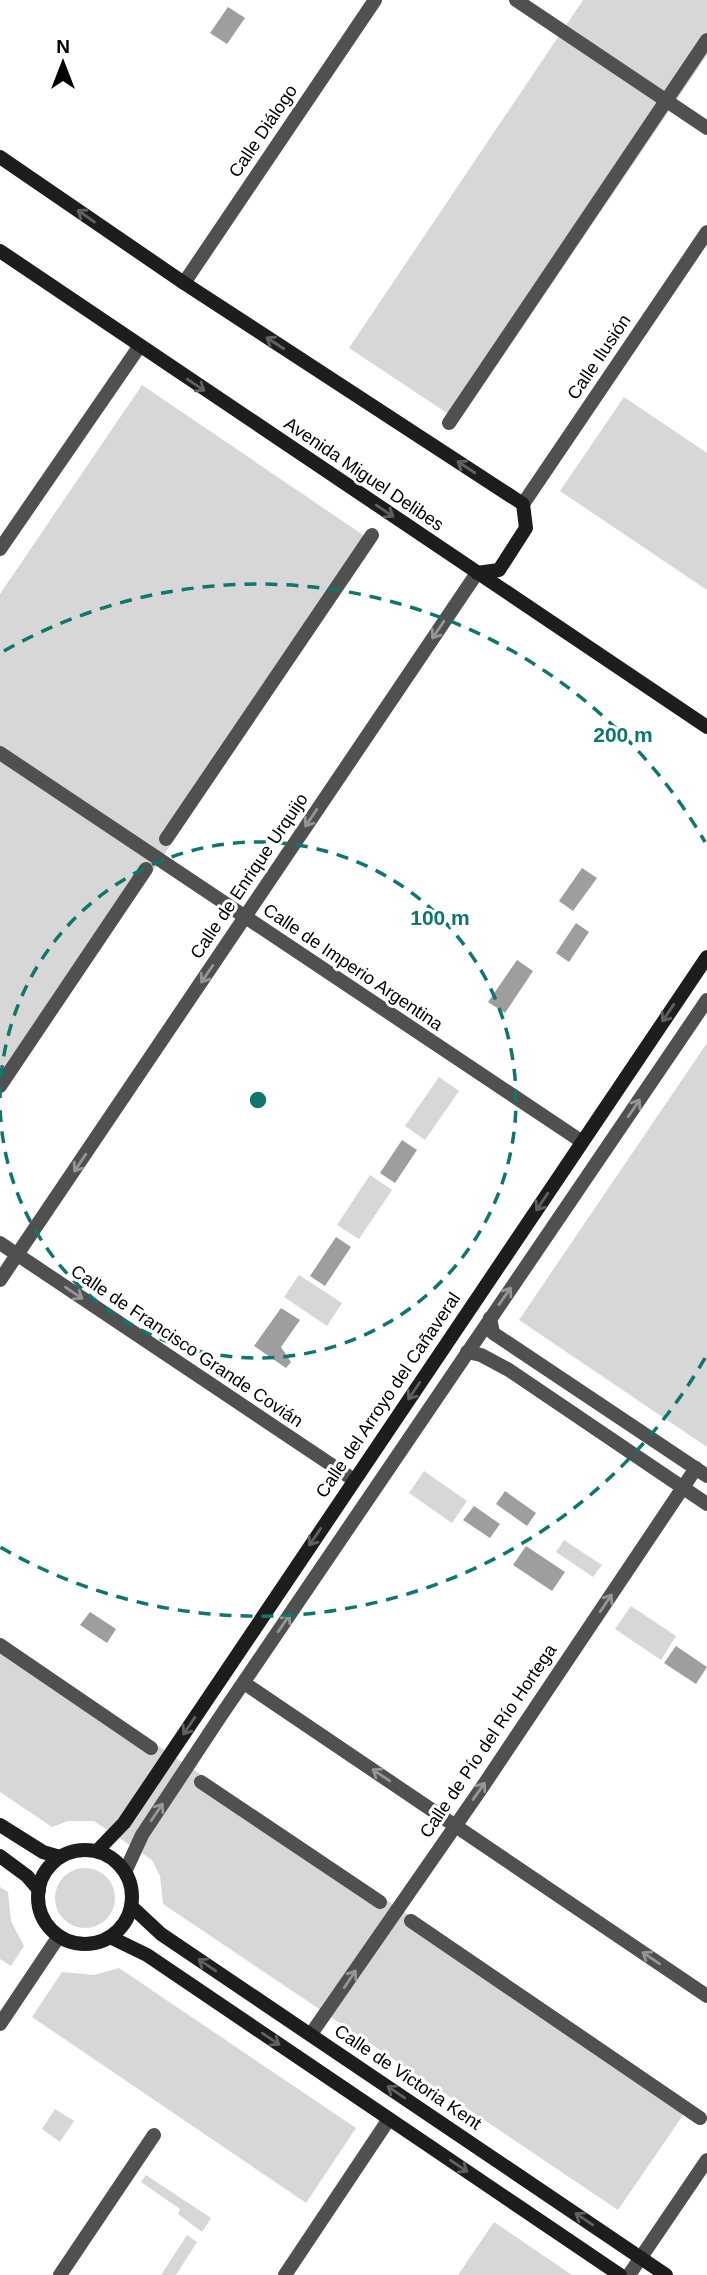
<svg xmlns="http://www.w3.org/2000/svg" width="707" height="2275" font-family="Arial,sans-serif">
<rect width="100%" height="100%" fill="#fff"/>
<!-- green -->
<g fill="#d7d7d7">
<polygon points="583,0 707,0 707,55 459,421 349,348"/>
<polygon points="142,385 375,543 0,1097 0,594"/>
<polygon points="624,397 707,453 707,590 560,491"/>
<polygon points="707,1043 707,1447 519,1320"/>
<polygon points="439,1077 459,1091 425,1140 405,1126"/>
<polygon points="370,1175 392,1190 359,1239 337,1225"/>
<polygon points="299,1275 342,1303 327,1326 284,1297"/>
<polygon points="424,1471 467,1501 452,1523 409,1493"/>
<polygon points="564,1540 602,1565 593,1577 556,1552"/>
<polygon points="631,1606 676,1636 661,1660 615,1629"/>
<polygon points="0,1639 690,2105 618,2210 163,1904 160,1876 152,1860 94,1821 68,1821 52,1827 0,1792"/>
<circle cx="85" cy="1898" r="30"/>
<polygon points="0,1887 8,1892 11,1921 24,1946 11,1966 0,1959"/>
<polygon points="119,1968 356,2128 306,2203 32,2017 62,1972 94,1975"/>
<polygon points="55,2109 74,2121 60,2142 42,2129"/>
<polygon points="146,2175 211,2218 202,2232 178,2214 180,2209 141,2182"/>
<polygon points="494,2222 572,2275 458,2275"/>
<polygon points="187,2235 197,2242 176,2275 161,2275"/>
</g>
<!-- water -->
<g fill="#9e9e9e">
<polygon points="228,7 245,18 227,44 210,33"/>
<polygon points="582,868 597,878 573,911 559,901"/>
<polygon points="576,923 589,932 569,962 556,953"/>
<polygon points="517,960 533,971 505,1013 488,1002"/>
<polygon points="402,1140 417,1150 395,1183 380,1173"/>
<polygon points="336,1237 351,1247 325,1286 310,1276"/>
<polygon points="281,1308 300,1320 281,1347 291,1362 286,1368 254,1346"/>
<polygon points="505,1491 536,1513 527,1526 496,1504"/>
<polygon points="474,1506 500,1524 490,1538 463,1520"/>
<polygon points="526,1546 565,1572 552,1591 513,1565"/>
<polygon points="90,1612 116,1629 107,1643 80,1625"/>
<polygon points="676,1646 707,1667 696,1684 664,1663"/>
</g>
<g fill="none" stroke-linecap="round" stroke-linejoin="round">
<!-- pedestrian -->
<g stroke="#505050" stroke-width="14">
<polyline points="449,423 707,40"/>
<polyline points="166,839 372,535"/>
<polyline points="0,1086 146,869"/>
<polyline points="0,1645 151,1748"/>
<polyline points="201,1782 380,1902"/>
<polyline points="411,1921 700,2118"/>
</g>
<!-- minor -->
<g stroke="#505050" stroke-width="14">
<polyline points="516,0 707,128"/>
<polyline points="184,283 375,0"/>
<polyline points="0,549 139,347"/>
<polyline points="0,753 581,1141"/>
<polyline points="0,1243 354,1480"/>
<polyline points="0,1280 477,573"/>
<polyline points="490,1318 493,1333 707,1476"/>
<polyline points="467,1352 481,1355 509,1370 707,1504"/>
<polyline points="244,1683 707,1996"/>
<polyline points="125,1872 142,1835 220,1717 707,1000"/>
<polyline points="0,2024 59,1936"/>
<polyline points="311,2034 481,1789 696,1468"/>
<polyline points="60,2275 154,2135"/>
<polyline points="285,2275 389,2119"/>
<polyline points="629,2275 707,2160"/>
</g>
<!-- tertiary -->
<polyline stroke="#505050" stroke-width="14" points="523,504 707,232"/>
<!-- secondary -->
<g stroke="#1d1d1d" stroke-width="14">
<polyline points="0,157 184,283 523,504 526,528 499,570 477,573"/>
<polyline points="0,251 707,727"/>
<polyline points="0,1825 43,1852 60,1857"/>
<circle cx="85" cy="1897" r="47"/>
<polyline points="97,1851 124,1823 707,957"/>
<polyline points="0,1856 27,1876 39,1890"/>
<polyline points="131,1906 161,1934 666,2275"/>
<polyline points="110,1937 147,1955 620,2275"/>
</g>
</g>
<!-- one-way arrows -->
<defs><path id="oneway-shaft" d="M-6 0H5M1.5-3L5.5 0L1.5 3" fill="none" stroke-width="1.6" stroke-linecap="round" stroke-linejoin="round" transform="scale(1.75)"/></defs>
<g stroke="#616161">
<use href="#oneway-shaft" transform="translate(86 216) rotate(-145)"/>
<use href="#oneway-shaft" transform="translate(275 343) rotate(-147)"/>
<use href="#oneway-shaft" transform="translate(196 385) rotate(34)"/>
<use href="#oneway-shaft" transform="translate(466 467) rotate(-147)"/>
<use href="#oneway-shaft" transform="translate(385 511) rotate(34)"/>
<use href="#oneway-shaft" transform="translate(668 1013) rotate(124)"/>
<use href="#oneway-shaft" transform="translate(542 1202) rotate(124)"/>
<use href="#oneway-shaft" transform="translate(414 1391) rotate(124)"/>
<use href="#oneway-shaft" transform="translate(315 1537) rotate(124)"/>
<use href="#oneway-shaft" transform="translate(189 1726) rotate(124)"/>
<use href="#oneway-shaft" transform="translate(207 1965) rotate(-146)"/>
<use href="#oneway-shaft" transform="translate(271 2039) rotate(34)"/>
<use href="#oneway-shaft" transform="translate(396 2092) rotate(-146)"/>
<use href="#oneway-shaft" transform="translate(459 2166) rotate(34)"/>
<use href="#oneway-shaft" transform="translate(584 2219) rotate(-146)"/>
</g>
<g stroke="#969696">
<use href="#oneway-shaft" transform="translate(438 630) rotate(124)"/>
<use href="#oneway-shaft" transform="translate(311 818) rotate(124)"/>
<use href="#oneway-shaft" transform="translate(207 974) rotate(124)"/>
<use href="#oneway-shaft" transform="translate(634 1108) rotate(-56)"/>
<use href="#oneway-shaft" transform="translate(80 1163) rotate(124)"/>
<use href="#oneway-shaft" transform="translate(74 1293) rotate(34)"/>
<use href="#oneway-shaft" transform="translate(505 1296) rotate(-55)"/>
<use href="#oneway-shaft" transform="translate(606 1603) rotate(-56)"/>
<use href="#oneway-shaft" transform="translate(284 1623) rotate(-56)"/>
<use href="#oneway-shaft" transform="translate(381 1775) rotate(-146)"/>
<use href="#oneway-shaft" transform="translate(479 1791) rotate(-55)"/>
<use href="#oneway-shaft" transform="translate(157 1812) rotate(-56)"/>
<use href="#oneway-shaft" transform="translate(651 1958) rotate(-146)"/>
<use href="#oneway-shaft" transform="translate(350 1979) rotate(-56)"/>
</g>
<!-- distance rings -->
<g fill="none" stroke="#0f766e" stroke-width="3.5" stroke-dasharray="12 9">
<path d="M0 1098A258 258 0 1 1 0 1102"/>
<path d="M705 1358A516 516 0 0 1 0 1547M4 651A516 516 0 0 1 705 842"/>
</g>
<g text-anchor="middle" stroke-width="6" stroke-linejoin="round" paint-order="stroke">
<!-- street labels -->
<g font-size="18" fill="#000" stroke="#fff">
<text transform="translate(263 131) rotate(-56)" y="6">Calle Diálogo</text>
<text transform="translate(599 357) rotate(-56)" y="6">Calle Ilusión</text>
<text transform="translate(364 474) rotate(34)" y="6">Avenida Miguel Delibes</text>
<text transform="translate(249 876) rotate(-56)" y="6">Calle de Enrique Urquijo</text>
<text transform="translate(353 967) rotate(34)" y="6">Calle de Imperio Argentina</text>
<text transform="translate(187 1346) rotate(34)" y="6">Calle de Francisco Grande Covián</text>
<text transform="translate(388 1395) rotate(-56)" y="6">Calle del Arroyo del Cañaveral</text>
<text transform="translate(488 1741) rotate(-56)" y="6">Calle de Pío del Río Hortega</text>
<text transform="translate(408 2077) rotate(34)" y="6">Calle de Victoria Kent</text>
</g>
</g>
<circle cx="258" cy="1100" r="10" fill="#0f766e" stroke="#fff" stroke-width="3.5"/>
<g font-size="21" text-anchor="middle" font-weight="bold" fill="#0f766e" stroke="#fff" stroke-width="6" stroke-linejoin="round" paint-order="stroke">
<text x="623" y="742">200 m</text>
<text x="440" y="925">100 m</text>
</g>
<!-- north arrow -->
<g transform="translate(63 63)" stroke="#ffffff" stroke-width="5" paint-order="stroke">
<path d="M0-5L12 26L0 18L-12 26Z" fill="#000000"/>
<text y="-10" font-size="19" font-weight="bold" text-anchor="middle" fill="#000000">N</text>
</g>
</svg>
